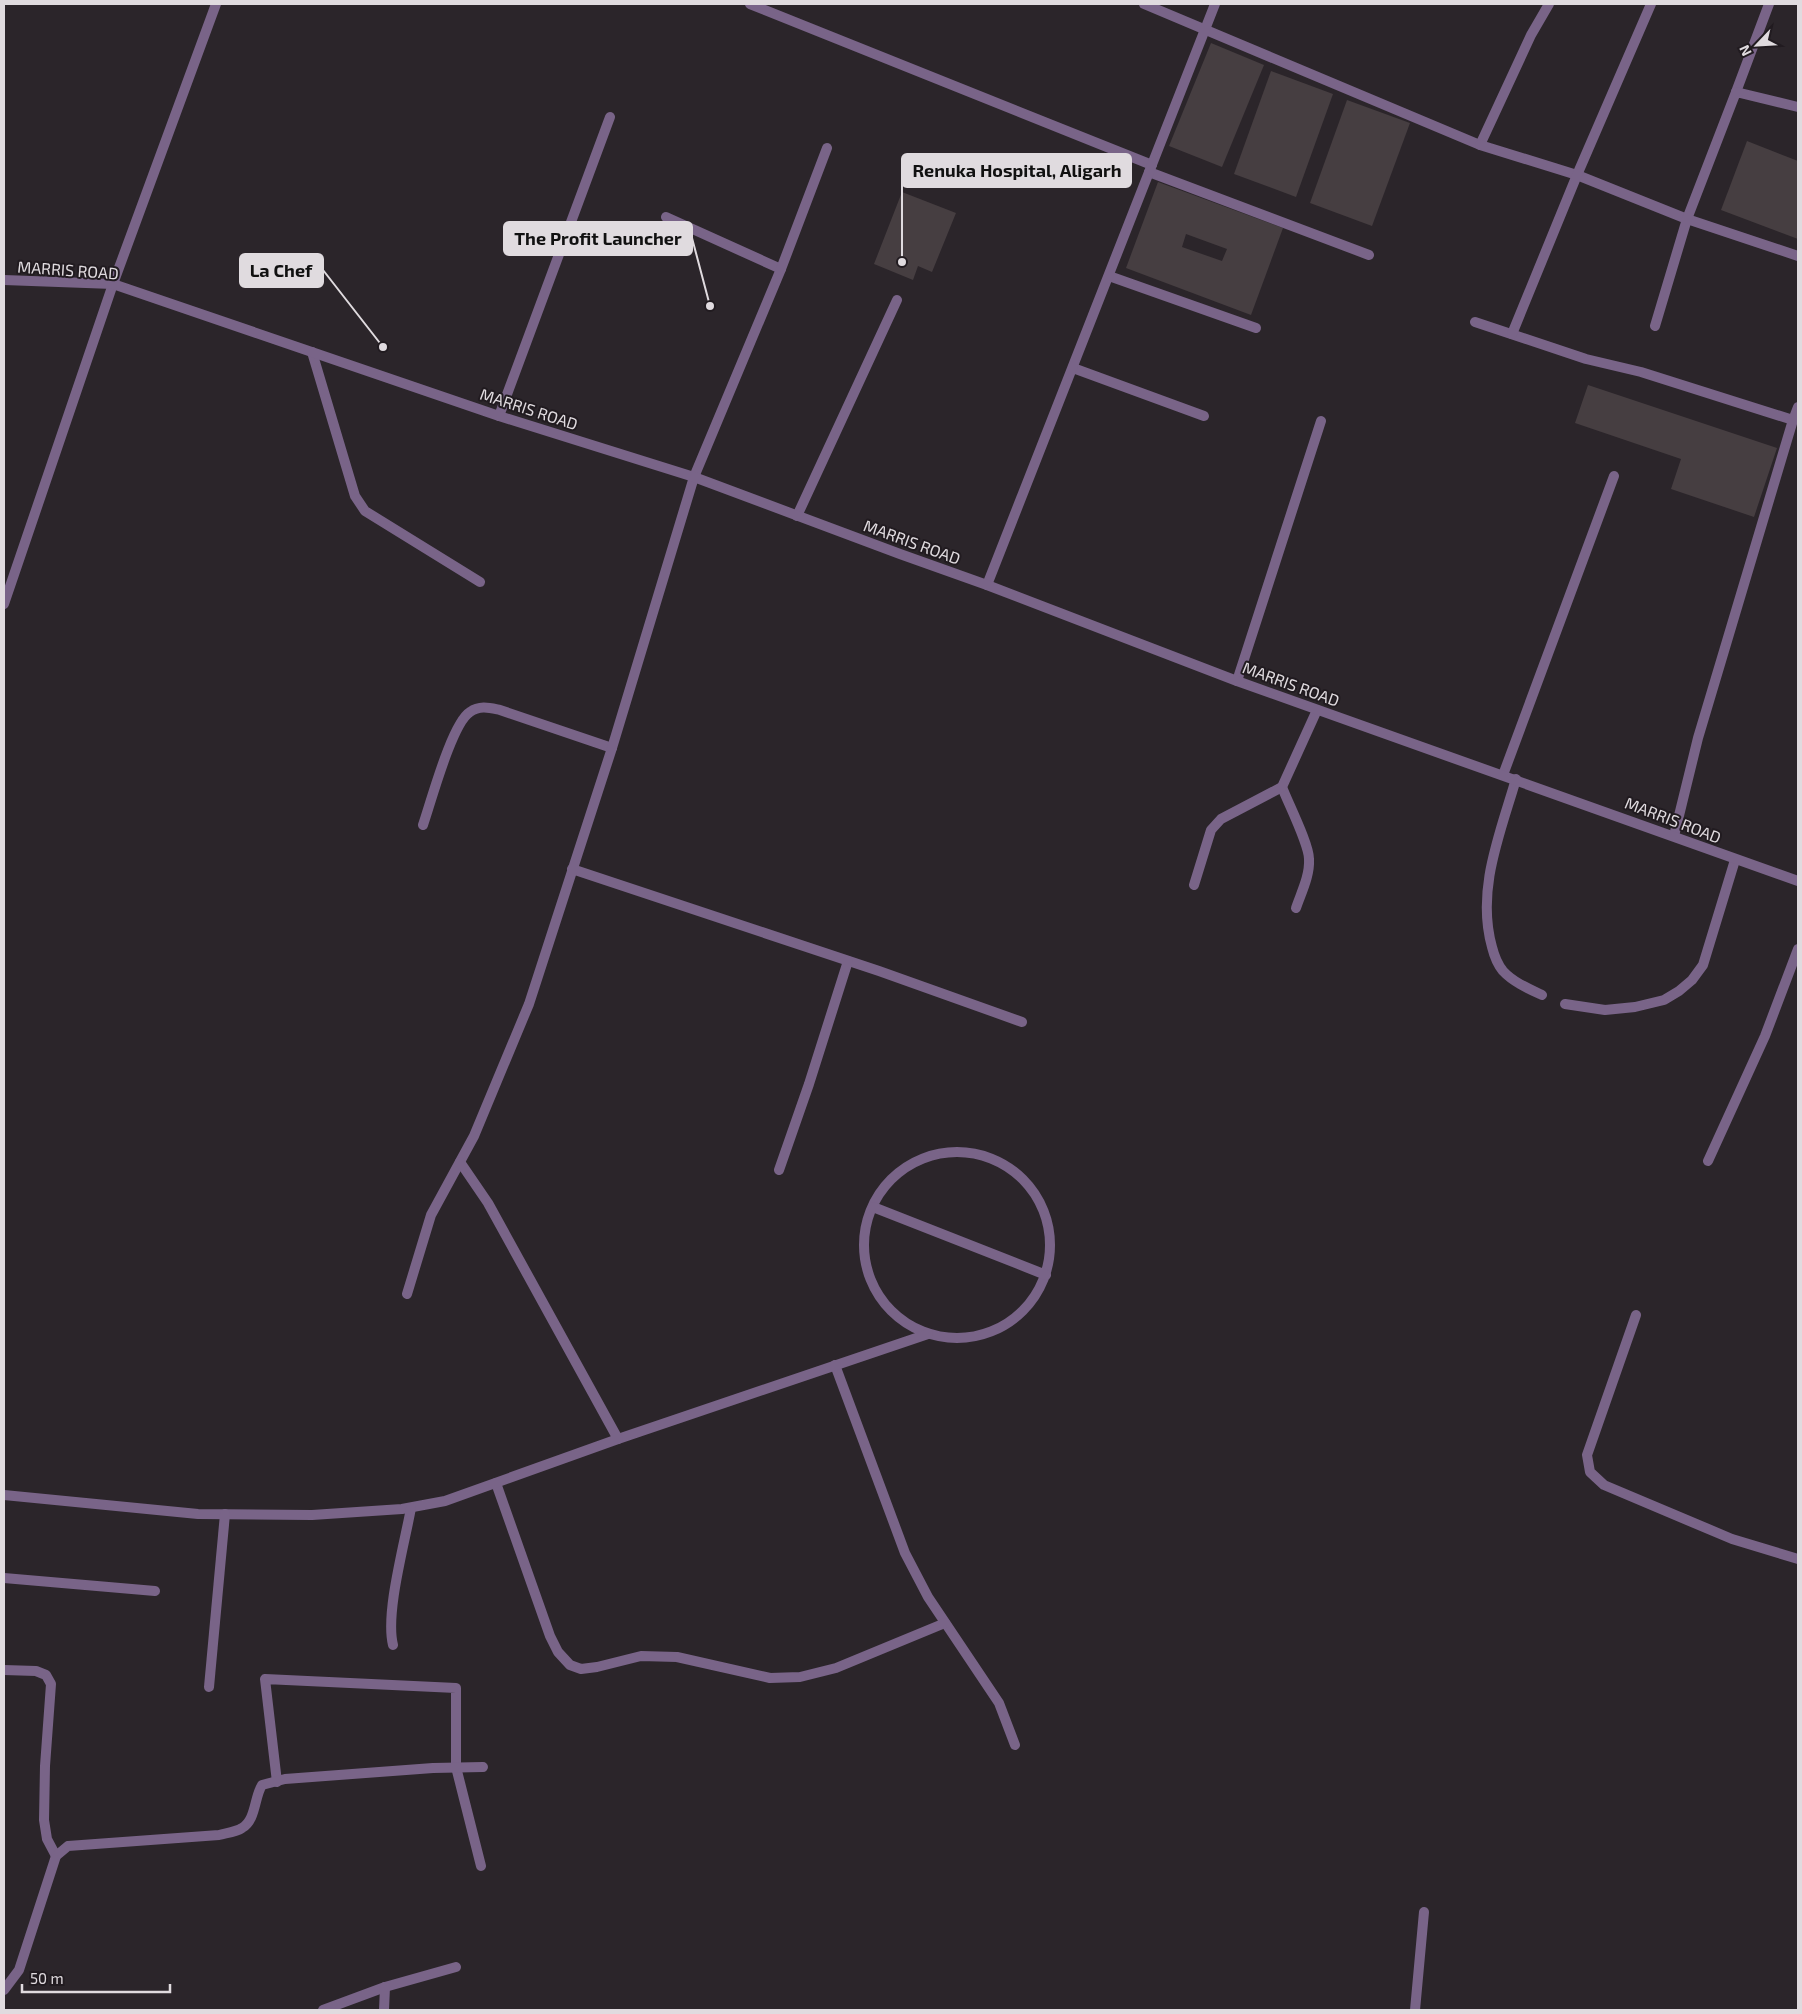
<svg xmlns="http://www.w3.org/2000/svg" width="1802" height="2014" font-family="'Exo 2',sans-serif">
<rect width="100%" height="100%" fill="#2b252a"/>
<!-- building -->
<g fill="#463e41" fill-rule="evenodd">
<polygon points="1211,43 1264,65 1222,167 1169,146"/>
<polygon points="1271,71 1333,94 1296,197 1234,174"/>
<polygon points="1347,100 1410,123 1372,226 1310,203"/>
<polygon points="1747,141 1798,161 1798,239 1721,210"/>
<path d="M1158,182l125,46 -32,87 -125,-47zM1186,234l41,15 -5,12 -40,-14z"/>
<polygon points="902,192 956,213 932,272 918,266 913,280 874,264"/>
<polygon points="1588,385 1777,448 1754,517 1671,489 1681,459 1575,423"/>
</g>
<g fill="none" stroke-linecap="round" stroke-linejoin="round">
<!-- service -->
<g stroke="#796488" stroke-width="10">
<polyline points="312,352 355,496 365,511 480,582"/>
<polyline points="1503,775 1614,476"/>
<path d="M1516,779c-16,55 -40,111 -24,168 2,8 6,18 11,24 10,11 26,18 39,24"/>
<path d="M1282,787c6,16 27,57 27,72 1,17 -8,34 -13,49"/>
<path d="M423,825c8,-23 29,-102 47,-113 10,-7 20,-4 30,-2l112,38"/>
<polyline points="572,869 879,971 1022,1022"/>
<polyline points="1194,885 1211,830 1221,819 1282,787 1317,710"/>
<polyline points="1565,1004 1605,1010 1635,1007 1664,1000 1679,991 1692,980 1703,965 1735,860"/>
<circle cx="957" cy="1245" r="93"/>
<polyline points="1708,1161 1765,1036 1798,949"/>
<polyline points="779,1170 809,1084 848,961"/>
<polyline points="873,1207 1046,1275"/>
<polyline points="835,1365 905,1553 928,1597 999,1703 1015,1745"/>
<polyline points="618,1439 928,1334"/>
<polyline points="496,1483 550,1636 558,1652 570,1665 581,1669 597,1667 641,1656 677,1657 770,1678 800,1677 836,1668 945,1623"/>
</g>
<!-- minor -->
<g stroke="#796488" stroke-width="10">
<polyline points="750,4 1152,165"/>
<polyline points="1144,4 1480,145 1531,35 1549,4"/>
<polyline points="1736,92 1769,4"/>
<polyline points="1480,145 1577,175 1687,219 1798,256"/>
<polyline points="1149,172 1369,255"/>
<polyline points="666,217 781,269"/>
<polyline points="1109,276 1256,328"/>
<polyline points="1475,322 1586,359 1641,372 1793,420"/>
<polyline points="1655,326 1687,219 1736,92 1798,107"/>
<polyline points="1512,334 1577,175 1651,4"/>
<polyline points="1073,368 1204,416"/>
<polyline points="499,416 610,117"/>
<polyline points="797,516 897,300"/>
<polyline points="987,585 1215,4"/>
<polyline points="4,604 113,284 216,4"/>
<polyline points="1237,681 1321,421"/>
<polyline points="1674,836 1698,738 1793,420 1798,407"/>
<polyline points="407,1294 431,1215 474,1136 529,1004 612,748 694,477 781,269 827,148"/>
<polyline points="1636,1315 1587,1455 1590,1472 1604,1485 1732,1539 1798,1559"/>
<polyline points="4,1495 198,1514 312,1515 402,1509 445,1501 618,1439 488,1203 460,1162"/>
<polyline points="4,1578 155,1591"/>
<path d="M393,1645c-8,-32 12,-103 18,-137"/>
<polyline points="4,1670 36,1671 46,1675 51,1684 45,1766 44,1820 47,1839 56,1856"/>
<polyline points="209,1687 225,1514"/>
<polyline points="277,1782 265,1679 456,1688 456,1767 481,1866"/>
<path d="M4,1990l15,-20 37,-114 12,-10 151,-11c7,-2 17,-3 23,-7 14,-8 12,-30 20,-43l23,-6 148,-11 50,-1"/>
<polyline points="323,2010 385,1987 456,1967"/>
<polyline points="384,2010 385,1987"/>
<polyline points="1415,2010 1424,1912"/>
</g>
<!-- tertiary -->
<polyline stroke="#796488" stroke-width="10" points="4,280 113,284 499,416 694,477 900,554 987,585 1237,681 1798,881"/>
</g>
<g text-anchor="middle" stroke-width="4" stroke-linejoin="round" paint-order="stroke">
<!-- street labels -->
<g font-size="16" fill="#e0dbdf" stroke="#211b20">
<text transform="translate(68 270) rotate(4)" y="6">MARRIS ROAD</text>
<text transform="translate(529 409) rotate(18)" y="6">MARRIS ROAD</text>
<text transform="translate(912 542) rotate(20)" y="6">MARRIS ROAD</text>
<text transform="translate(1291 684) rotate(20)" y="6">MARRIS ROAD</text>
<text transform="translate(1673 820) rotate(21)" y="6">MARRIS ROAD</text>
</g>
</g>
<!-- callouts -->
<path fill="none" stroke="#e0dbdf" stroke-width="2" d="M902 262L902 170M710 306L692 238M383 347L323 270"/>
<g fill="#e0dbdf" stroke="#211b20" stroke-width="2">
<circle cx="902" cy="262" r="5"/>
<circle cx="710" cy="306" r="5"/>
<circle cx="383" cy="347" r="5"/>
</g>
<g fill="#e0dbdf" stroke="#e0dbdf" stroke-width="2">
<rect x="902" y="154" width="229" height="33" rx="5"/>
<rect x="504" y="222" width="188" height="33" rx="5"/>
<rect x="240" y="254" width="83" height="33" rx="5"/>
</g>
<g font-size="18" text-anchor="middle" font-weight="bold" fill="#111">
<text x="1017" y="177">Renuka Hospital, Aligarh</text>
<text x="598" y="245">The Profit Launcher</text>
<text x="281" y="277">La Chef</text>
</g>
<!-- border -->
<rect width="1802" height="2014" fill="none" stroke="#e0dbdf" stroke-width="10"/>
<!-- north arrow -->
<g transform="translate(1757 45) rotate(245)" stroke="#211b20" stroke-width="4" paint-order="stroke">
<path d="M0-4L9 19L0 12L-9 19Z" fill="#e0dbdf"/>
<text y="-8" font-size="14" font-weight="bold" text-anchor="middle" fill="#e0dbdf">N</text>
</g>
<!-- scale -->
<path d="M22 1984v8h148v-8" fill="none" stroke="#e0dbdf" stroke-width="2.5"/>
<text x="30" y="1984" font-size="15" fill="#e0dbdf" stroke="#211b20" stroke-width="4" paint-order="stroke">50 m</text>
</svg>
